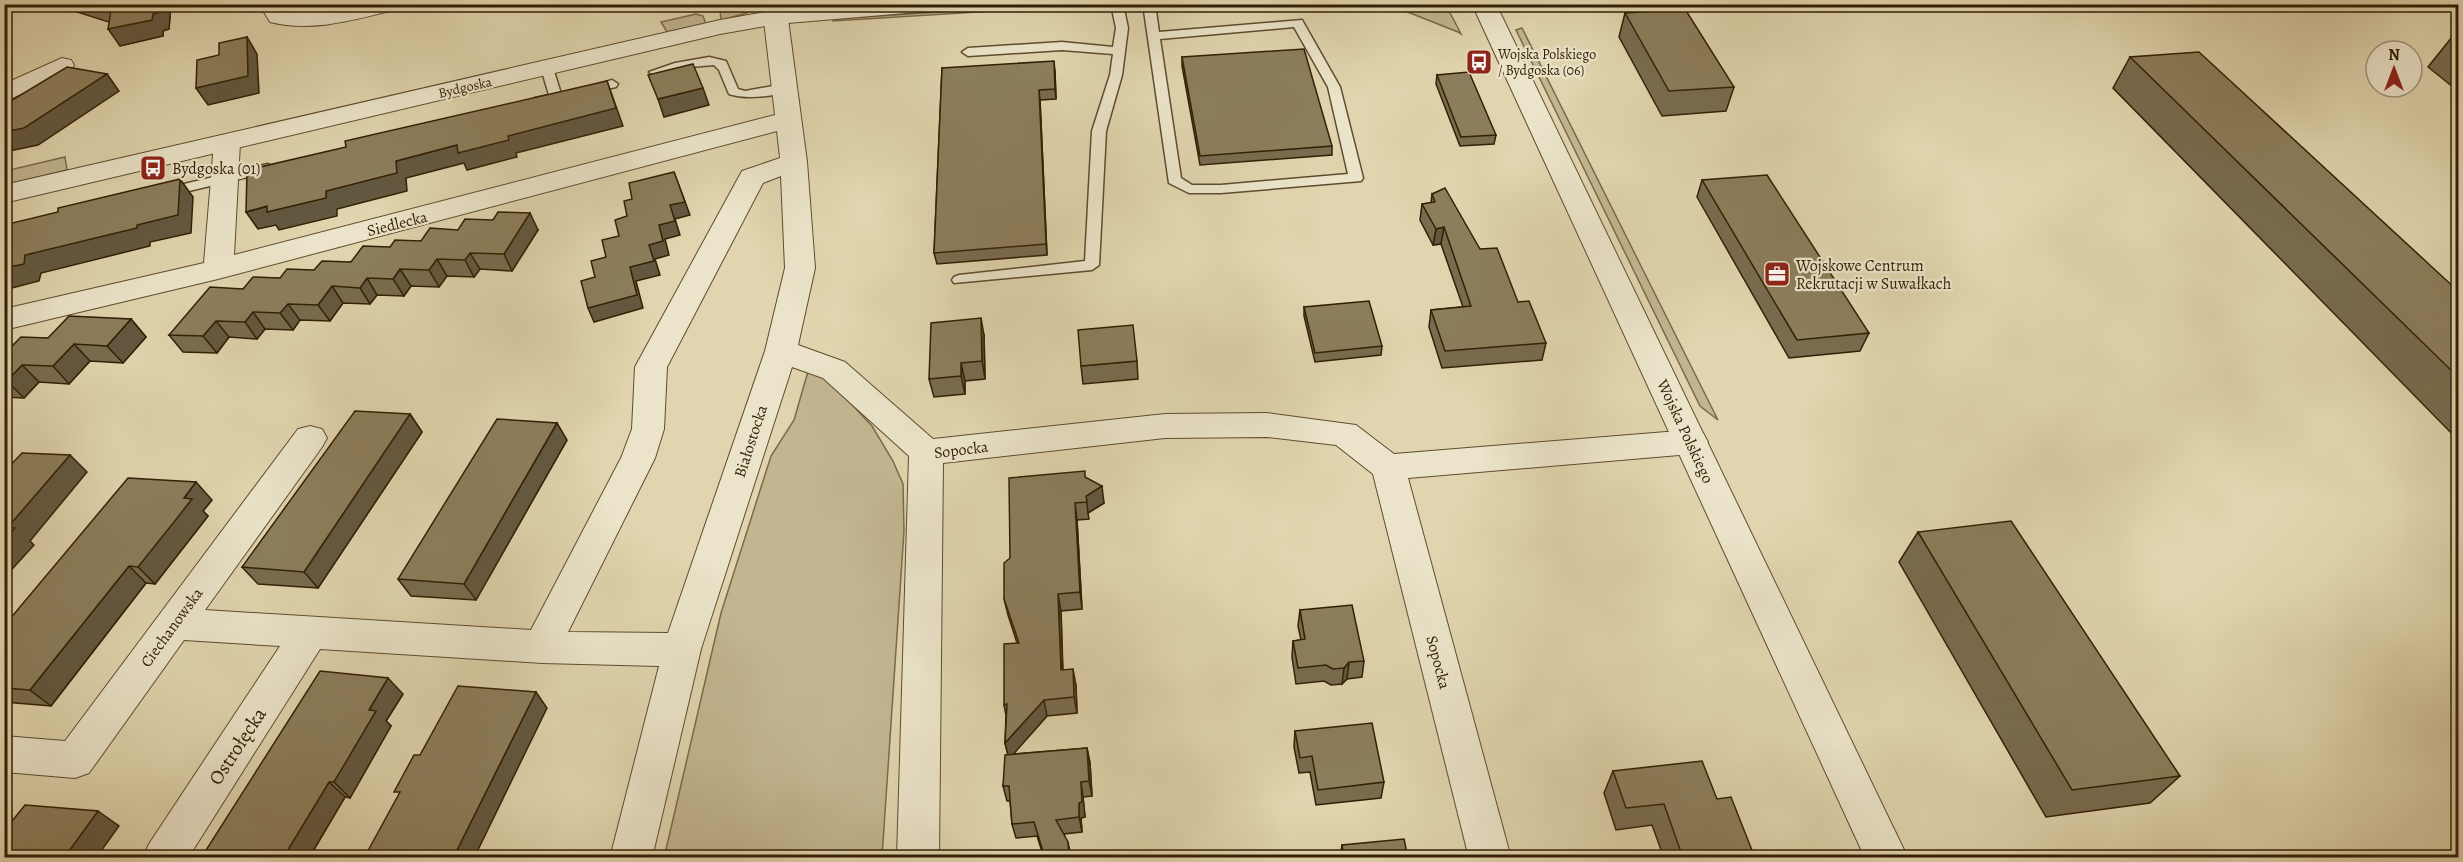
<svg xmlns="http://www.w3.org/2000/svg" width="2463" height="862" font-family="Alegreya,serif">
<rect width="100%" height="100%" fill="#e0d5ae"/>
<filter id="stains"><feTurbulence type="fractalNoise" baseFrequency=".00333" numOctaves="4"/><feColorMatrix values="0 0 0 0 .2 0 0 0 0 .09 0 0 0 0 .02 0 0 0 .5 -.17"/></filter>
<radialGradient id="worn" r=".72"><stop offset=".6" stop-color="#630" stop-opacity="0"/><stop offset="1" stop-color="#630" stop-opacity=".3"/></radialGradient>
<!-- green -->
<g fill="#c2b691" stroke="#7a6a4a" stroke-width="1.5">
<polygon points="735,5 757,5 747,13 721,20 720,9"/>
<polygon points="1044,5 1089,5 833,21 833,19"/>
<polygon points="1390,5 1446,5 1461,34 1458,32"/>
<polygon points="696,14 703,16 706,24 667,32 661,22"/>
<polygon points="1522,28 1718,420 1700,406 1516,30"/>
<polygon points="65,157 67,170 5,185 5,171"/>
<polygon points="809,368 828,379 872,426 893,461 903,484 904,531 882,857 664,858 721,613 771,456 794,420"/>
</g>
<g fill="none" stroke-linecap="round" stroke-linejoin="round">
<defs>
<g id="service">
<polygon points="1111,4 1123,4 1128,28 1122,75 1106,131 1099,265 1092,270 954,283 952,280 954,277 959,275 1085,261 1092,131 1110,75 1113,54 1062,50 968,56 962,52 968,48 1062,42 1113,47 1116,28"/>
<path d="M1143,4h12l4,28 143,-12 38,67 23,91 -2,3 -140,12h-32l-20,-10zM1294,27l34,60 20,87 -127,11h-29l-11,-7 -21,-139z"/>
<path d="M709,57l17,4 12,28 7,2 39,-7 6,4c-12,10 -47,11 -61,6l-10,-24 -5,-5 -24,2 -35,9 -6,-4 26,-9z"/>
<polygon points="547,64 553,68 562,97 540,105 534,101 535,98 549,95 541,68"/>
<polygon points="612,80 618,84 616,87 586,94 580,90"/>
<polygon points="268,164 275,168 273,171 164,197 157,193 159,190"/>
</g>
<g id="minor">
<path d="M259,4h23l4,7 35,-1 36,-6h44l-3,5c-41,10 -86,24 -128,13z"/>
<path d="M762,4h24l21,158 8,106 -17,77 47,17 88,77 232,-25 102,-1 89,12 38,29 297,-24 12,3 5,9 -5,9 -12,3 -283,24 103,380h-42l-96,-384 -37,-29 -69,-8 -102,1 -222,25 -4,395h-42l12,-402 -86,-78 -31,-11 -91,282 -49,209h-42l49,-192 -117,-3 -222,-14 -132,209h-45l6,-14 131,-198 -96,-6 -95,133 -14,5 -71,-6v-36l61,5 233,-312 12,-3 12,3 5,9 -5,9 -117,163 326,20 90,-172 11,-29 3,-62 107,-196 38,-13 -3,-27 -559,148 -214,51v-21l200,-46 10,-120 4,-6 9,-2 9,2 4,6 -6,112 541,-140zM781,176l4,92 -20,83 -97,282 -100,-1 87,-174 9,-29 3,-62 96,-184z"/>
<polygon points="62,58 71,60 74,65 71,70 4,102 4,84"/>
</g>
<g id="tertiary">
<polygon points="840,4 941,4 938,9 930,11 776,24 720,34 4,203 4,185 720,20 776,10"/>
<polygon points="1472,4 1496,4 1908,858 1865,858"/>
</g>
</defs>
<!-- service casing -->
<use href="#service" stroke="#5e4c2e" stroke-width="3"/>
<!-- minor casing -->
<use href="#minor" stroke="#5e4c2e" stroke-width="2"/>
<!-- tertiary casing -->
<use href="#tertiary" stroke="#5e4c2e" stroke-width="2"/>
<!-- service -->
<use href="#service" fill="#ebe4ca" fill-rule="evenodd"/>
<!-- minor -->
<use href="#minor" fill="#ebe4ca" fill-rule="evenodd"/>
<!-- tertiary -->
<use href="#tertiary" fill="#ebe4ca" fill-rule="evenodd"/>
</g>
<!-- wall -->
<g fill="#786c4f" stroke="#321f04" stroke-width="1.5">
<polygon points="52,4 171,4 169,29 163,31 163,36 120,46 109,22"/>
<polygon points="1625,13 1734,87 1726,111 1662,116 1619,37"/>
<polygon points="2452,37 2458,37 2458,91 2428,67"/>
<polygon points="1182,57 1332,146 1332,155 1200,165 1182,66"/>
<polygon points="2130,57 2458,291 2458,440 2113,88"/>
<polygon points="942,68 1055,71 1056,99 1040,100 1047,255 937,264 934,253"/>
<polygon points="1437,75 1496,135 1494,144 1460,146 1436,84"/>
<polygon points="1702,180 1869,333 1860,351 1789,358 1697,197"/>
<polygon points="1432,194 1480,249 1546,343 1542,360 1442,368 1429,327 1431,310 1463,307 1441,244 1433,245 1420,220 1422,204 1431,203"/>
<polygon points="458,230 538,230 512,271 480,269 474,277 447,276 439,287 411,286 404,296 377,295 370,304 343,303 330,321 300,320 293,330 265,329 257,339 229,337 217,353 183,352 169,335 243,289 280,278 351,262 390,247 421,241"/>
<polygon points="1304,307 1382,346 1381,355 1315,362 1304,316"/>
<polygon points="131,319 146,337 123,363 90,361 69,384 39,382 24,398 4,397 4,346 12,346"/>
<polygon points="984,335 985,379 965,381 965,394 934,397 929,379"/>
<polygon points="1137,361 1138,379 1083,384 1081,366"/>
<polygon points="410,414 422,432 318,588 258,584 242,567"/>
<polygon points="567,440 476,600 411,596 398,579"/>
<polygon points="1086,478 1104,503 1088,513 1089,519 1077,520 1082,609 1061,611 1063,670 1076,685 1077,713 1047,716 1013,754 1087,748 1090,763 1092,796 1083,797 1085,817 1081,818 1082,832 1064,834 1071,858 1044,858 1037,836 1016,838 1012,824 1010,801 1007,801 1003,786 1008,755 1005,743 1006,715 1004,705 1017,643 1008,615 1004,599"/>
<polygon points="212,500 203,511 208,516 155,584 146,583 51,706 4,702 4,626"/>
<polygon points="1918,532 2180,776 2150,803 2046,817 1899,562"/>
<polygon points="1300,610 1364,661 1362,677 1347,679 1342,684 1331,685 1324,681 1296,684 1292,657 1293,641 1301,640 1298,626"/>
<polygon points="403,694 386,721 391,726 350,798 345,797 309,858 201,858"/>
<polygon points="1295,731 1384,782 1381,798 1316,805 1310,772 1299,773 1294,747"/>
<polygon points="1613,771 1717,799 1755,858 1664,858 1652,825 1616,830 1604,793"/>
<polygon points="1342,845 1408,858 1340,858"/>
</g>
<!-- shaded-wall -->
<g fill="#625840" stroke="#321f04" stroke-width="1.5">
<polygon points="159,4 171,4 169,29 163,31 163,36 120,46 108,29 153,14"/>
<polygon points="247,37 257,54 259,93 208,105 196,88"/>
<polygon points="1054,61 1055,71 1056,99 1055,89"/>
<polygon points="107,74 119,91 38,145 4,152 4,132"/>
<polygon points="607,81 623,126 516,153 517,157 467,170 464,163 406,178 407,191 337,209 337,216 279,230 276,225 258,229 246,212 326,191 396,161 457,145 508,136"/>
<polygon points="703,88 709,105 664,117 658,99"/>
<polygon points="1039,90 1040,100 1047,255 1046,244"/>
<polygon points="674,172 690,215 675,219 680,235 665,239 669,255 655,259 660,275 636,281 643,308 594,322 588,308 630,267 649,245 670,205"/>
<polygon points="180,179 193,197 191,233 150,242 150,246 41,273 39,281 4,290 4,268 25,255 137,225"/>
<polygon points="530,213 538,230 512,271 504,254"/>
<polygon points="1444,227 1441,244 1433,245 1436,229"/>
<polygon points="470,253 480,269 474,277 465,260"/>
<polygon points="437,259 447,276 439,287 429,270"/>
<polygon points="400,269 411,286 404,296 393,279"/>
<polygon points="367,278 377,295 370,304 360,288"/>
<polygon points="332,286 343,303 330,321 318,305"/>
<polygon points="288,304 300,320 293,330 280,313"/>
<polygon points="253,312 265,329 257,339 245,322"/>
<polygon points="981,318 984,335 985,379 982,361"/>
<polygon points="131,319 146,337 123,363 107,346"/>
<polygon points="216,321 229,337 217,353 203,336"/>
<polygon points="74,344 90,361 69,384 53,366"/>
<polygon points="961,363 965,381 965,394 961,376"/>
<polygon points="22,365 39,382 24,398 7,381"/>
<polygon points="410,414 422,432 318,588 304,572"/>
<polygon points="557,423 567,440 476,600 464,584"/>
<polygon points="70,455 87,472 30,541 34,545 4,578 4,540 8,527"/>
<polygon points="196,482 212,500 203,511 208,516 155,584 138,567 184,498"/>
<polygon points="1102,486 1104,503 1088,513 1086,496"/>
<polygon points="1075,503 1077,520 1082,609 1080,592"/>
<polygon points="129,566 146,583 51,706 30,690"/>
<polygon points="1058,594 1061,611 1063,686 1061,670"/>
<polygon points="1349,662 1347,679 1342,684 1344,668"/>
<polygon points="1073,669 1076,685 1077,713 1074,697"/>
<polygon points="388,678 403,694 386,721 391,726 350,798 334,782 369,710"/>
<polygon points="536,692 547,708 474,858 453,858"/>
<polygon points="1044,700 1047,716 1009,759 1005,743"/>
<polygon points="1087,748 1090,763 1092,796 1089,781"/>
<polygon points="329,782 345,797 309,858 283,858"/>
<polygon points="1081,782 1083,797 1085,817 1081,818 1082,832 1079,817 1079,803"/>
<polygon points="98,811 119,826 96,858 64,858"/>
<polygon points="1068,842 1071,857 1071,858 1069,858"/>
</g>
<!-- building -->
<g fill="#8c7e5c" stroke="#321f04" stroke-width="1.5">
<polygon points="92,4 159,4 158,13 153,14 152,20 108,29 111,10"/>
<polygon points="1685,9 1734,87 1669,91 1625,13"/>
<polygon points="247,37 248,76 196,88 197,60 219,55 219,43"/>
<polygon points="2452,37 2458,37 2458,42"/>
<polygon points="1304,49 1332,146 1200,156 1182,57"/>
<polygon points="2199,52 2458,291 2458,377 2130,57"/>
<polygon points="1054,61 1055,89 1039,90 1046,244 934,253 942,68"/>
<polygon points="693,64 703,88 658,99 648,75"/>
<polygon points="67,67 107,74 24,128 4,132 4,105"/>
<polygon points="1469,72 1496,135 1461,137 1437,75"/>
<polygon points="607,81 616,108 508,136 509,140 458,153 457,145 396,161 397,173 326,191 326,198 267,212 267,206 246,212 247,170 346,147 345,141"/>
<polygon points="674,172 685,202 670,205 675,221 659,225 663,241 649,245 654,261 630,267 637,295 588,308 581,281 595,277 591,261 606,257 602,240 619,236 615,220 627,216 624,201 632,199 629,183"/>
<polygon points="1767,175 1869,333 1797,340 1702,180"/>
<polygon points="180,179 178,215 137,225 137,228 25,255 24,264 4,268 4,225 58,212 58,208"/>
<polygon points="1445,188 1480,249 1497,248 1518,302 1529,301 1546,343 1445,351 1431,310 1471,306 1444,227 1436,229 1422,204 1435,202 1432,194"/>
<polygon points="498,212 530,213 504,254 470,253 465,260 437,259 429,270 400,269 393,279 367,278 360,288 332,286 318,305 288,304 280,313 253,312 245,322 216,321 203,336 169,335 210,287 243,289 253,277 280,278 287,269 314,270 322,261 351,262 363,246 390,247 395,240 421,241 430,228 458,230 465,219 493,220"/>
<polygon points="1369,301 1382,346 1315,353 1304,307"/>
<polygon points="69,316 131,319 107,346 74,344 53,366 22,365 7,381 4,381 4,346 12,346 21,337 48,338"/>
<polygon points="981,318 982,361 961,363 961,376 929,379 931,323"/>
<polygon points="1133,325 1137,361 1081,366 1078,330"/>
<polygon points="355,411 410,414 304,572 242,567"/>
<polygon points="497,419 557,423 464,584 398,579"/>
<polygon points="22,453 70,455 8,527 15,528 4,540 4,472"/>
<polygon points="1085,471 1085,477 1102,486 1086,496 1087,502 1075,503 1080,592 1058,594 1061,670 1073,669 1074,697 1044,700 1005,743 1007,704 1004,705 1004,644 1019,643 1004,599 1004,563 1010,558 1009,478"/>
<polygon points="128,478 196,482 184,498 192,499 174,522 138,567 129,566 30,690 4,688 4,626"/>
<polygon points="2011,521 2180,776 2072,790 1918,532"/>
<polygon points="1352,605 1364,661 1349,662 1344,668 1333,669 1326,665 1298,668 1293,641 1305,639 1300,610"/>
<polygon points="320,671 388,678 369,710 376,711 334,782 329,782 283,858 201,858"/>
<polygon points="458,686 536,692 453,858 364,858 400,792 394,792 414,755 420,755"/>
<polygon points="1372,723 1384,782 1318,790 1312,756 1300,758 1295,731"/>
<polygon points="1087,748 1089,781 1081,782 1082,802 1079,803 1079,817 1056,820 1068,842 1069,858 1045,858 1034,822 1012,824 1009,786 1003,786 1005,755"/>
<polygon points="1702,761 1717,799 1731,797 1755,858 1683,858 1664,804 1626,808 1613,771"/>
<polygon points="25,805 98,811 64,858 4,858 4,831"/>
<polygon points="1404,839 1408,858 1344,858 1342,845"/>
</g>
<!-- icons -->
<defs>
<symbol id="bus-square" viewBox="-11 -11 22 22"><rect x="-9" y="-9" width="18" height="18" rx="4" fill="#8f2418" stroke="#ebe4ca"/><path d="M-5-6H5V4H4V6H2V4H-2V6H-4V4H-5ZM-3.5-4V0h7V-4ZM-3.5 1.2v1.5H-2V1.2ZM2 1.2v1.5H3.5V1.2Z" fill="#fff"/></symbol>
<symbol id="office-square" viewBox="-11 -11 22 22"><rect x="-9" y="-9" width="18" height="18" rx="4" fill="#8f2418" stroke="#ebe4ca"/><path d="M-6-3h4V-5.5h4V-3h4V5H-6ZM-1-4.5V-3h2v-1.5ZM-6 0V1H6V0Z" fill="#fff"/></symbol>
</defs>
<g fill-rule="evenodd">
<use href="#bus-square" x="1464" y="47" width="30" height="30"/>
<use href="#bus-square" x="138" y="153" width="30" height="30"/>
<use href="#office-square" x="1762" y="259" width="30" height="30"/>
</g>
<g text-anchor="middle" stroke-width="4.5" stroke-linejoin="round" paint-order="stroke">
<!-- far-poi labels -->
<g font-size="14" fill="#321f04" stroke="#ebe4ca" text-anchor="start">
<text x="1498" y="59">Wojska Polskiego<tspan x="1498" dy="16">/ Bydgoska (06)</tspan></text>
</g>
<!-- far-street labels -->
<g font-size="14" fill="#321f04" stroke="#ebe4ca">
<text transform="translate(465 87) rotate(-13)" y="5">Bydgoska</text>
</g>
<!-- poi labels -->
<g font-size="16" fill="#321f04" stroke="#ebe4ca" text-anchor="start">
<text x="172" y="174">Bydgoska (01)</text>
<text x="1796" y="271">Wojskowe Centrum<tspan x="1796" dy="18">Rekrutacji w Suwałkach</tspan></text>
</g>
<!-- street labels -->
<g font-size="16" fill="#321f04" stroke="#ebe4ca">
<text transform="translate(397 223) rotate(-14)" y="6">Siedlecka</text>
<text transform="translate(1686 431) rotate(65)" y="6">Wojska Polskiego</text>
<text transform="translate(750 441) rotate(-72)" y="6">Białostocka</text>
<text transform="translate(961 449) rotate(-7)" y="6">Sopocka</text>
<text transform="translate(171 627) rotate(-54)" y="6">Ciechanowska</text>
<text transform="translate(1439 662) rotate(75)" y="6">Sopocka</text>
</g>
<!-- near-street labels -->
<g font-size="20" fill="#321f04" stroke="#ebe4ca">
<text transform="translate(237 746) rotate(-57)" y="7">Ostrołęcka</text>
</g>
</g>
<!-- margin -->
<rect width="2463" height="862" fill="none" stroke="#e0d5ae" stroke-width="24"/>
<rect x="6" y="6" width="2451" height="850" fill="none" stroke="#321f04" stroke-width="3"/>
<rect x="12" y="12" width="2439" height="838" fill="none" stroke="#321f04" stroke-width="1.5"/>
<!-- north arrow -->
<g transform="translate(2394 69)"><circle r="28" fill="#ebe4ca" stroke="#a1957b" stroke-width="1.5"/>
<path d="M0-4.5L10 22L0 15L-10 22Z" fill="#8f2418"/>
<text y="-9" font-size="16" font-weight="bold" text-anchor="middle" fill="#321f04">N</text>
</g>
<rect width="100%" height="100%" filter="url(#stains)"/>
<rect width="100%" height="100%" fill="url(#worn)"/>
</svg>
